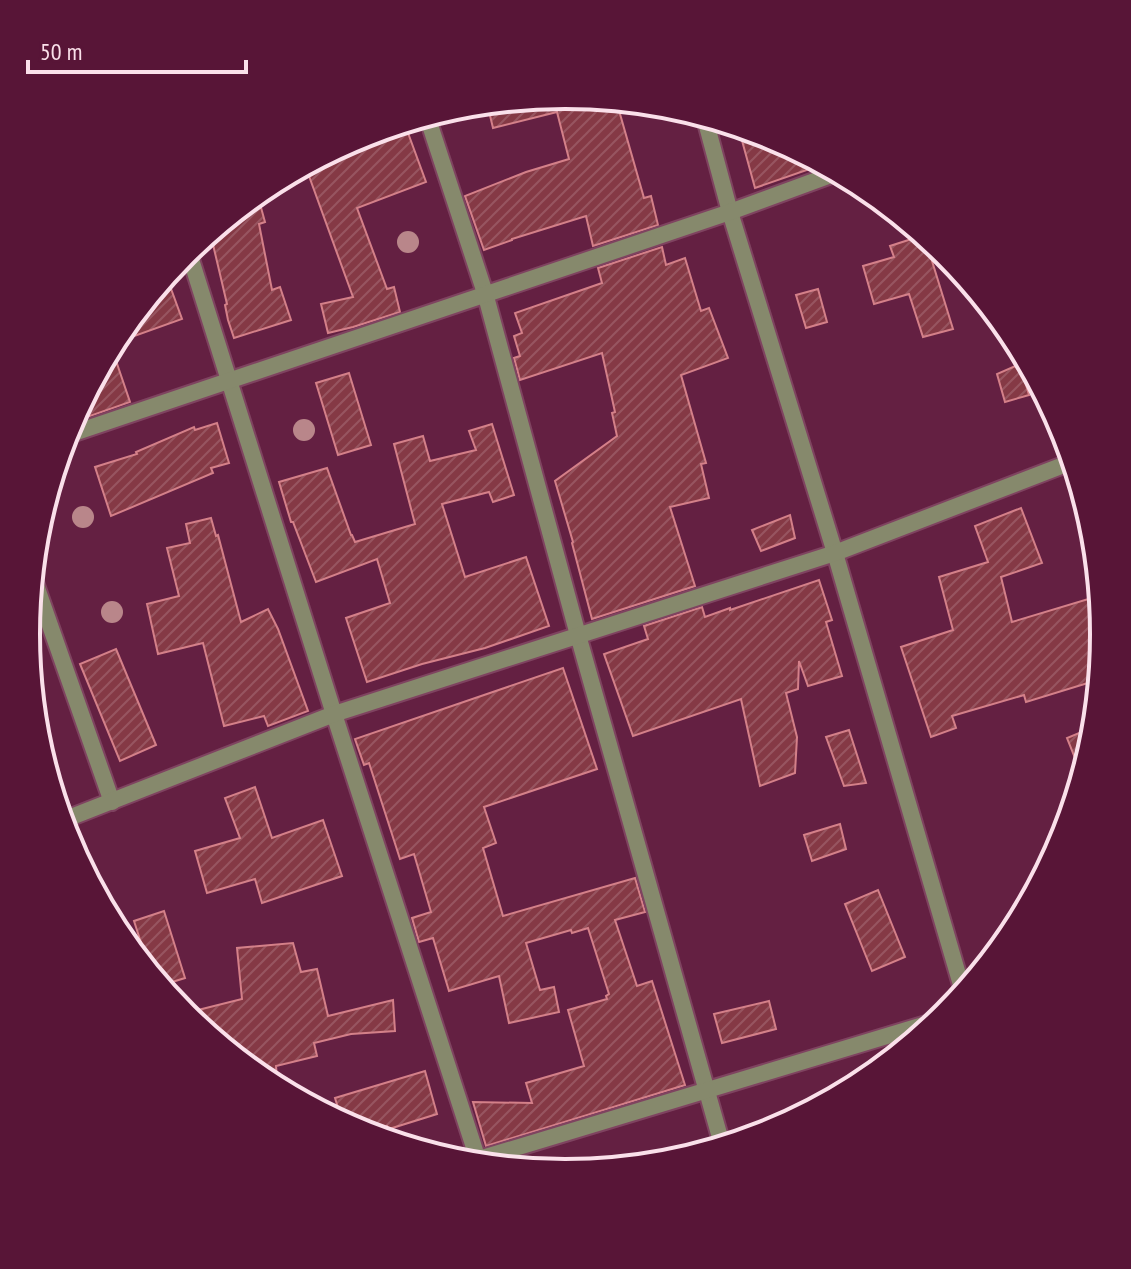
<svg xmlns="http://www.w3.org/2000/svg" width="1131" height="1269" font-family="'PT Sans Narrow',sans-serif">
<defs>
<pattern id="building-hatch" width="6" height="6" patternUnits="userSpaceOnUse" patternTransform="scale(2)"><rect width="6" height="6" fill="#853945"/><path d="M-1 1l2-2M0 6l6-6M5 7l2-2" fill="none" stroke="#975560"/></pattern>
</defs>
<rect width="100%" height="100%" fill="#642042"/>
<!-- building -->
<g fill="url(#building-hatch)" stroke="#d48089" stroke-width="2">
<polygon points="566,95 616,100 644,198 651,196 658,225 593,246 586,216 512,239 512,240 484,250 465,196 526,172 569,159 557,112 493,128 487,103"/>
<polygon points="404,122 426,182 357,208 387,289 394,287 400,312 353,327 328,333 321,304 353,297 305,165 359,136"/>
<polygon points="738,126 772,136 824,164 755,188"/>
<polygon points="257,193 265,222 259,224 272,290 280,287 291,320 234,338 228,320 225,305 227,304 211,236 202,238"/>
<polygon points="924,235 953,329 923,337 909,294 874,304 863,266 894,257 890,246"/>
<polygon points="662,247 666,265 685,258 701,311 709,308 728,358 681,375 706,463 701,464 709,498 670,507 695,586 592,619 572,543 573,542 555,481 617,436 612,413 615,412 602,353 520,380 514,358 520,356 514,336 522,333 515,313 602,283 598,268"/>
<polygon points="166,275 182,319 112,344 117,334"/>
<polygon points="818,289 827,322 806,328 796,295"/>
<polygon points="111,346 130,402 70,423"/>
<polygon points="1020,364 1029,395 1005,402 997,374"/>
<polygon points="349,373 371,445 338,455 316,383"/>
<polygon points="217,423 229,463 211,468 213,473 111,516 95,467 137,454 136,452 194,427 195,430"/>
<polygon points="492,424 514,495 493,502 489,492 442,504 465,577 526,557 549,626 485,648 422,664 367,682 346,618 390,603 377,559 316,582 293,522 291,522 279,482 327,468 351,535 352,535 355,542 415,524 394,444 423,436 430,461 476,450 469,431"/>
<polygon points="1021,508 1042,563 1001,577 1012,622 1095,597 1105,635 1101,679 1026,702 1024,695 952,716 956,728 931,737 901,647 953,630 939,577 988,562 975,526"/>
<polygon points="790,515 795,538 761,551 752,530"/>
<polygon points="211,518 216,536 218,535 241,622 268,609 278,629 308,711 268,726 264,716 224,726 203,643 158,654 147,604 179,596 167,548 190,543 186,524"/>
<polygon points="819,580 832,620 826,622 842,676 808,686 799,661 798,689 786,693 797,737 795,773 760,786 741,699 633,736 604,654 648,639 644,626 702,607 705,617 730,608 730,610"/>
<polygon points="116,649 156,745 120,761 80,664"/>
<polygon points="563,668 597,769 484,807 496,843 483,848 503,916 635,878 645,912 615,920 637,986 652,981 685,1085 486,1146 473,1102 532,1103 526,1083 584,1066 568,1010 607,999 606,996 609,994 588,928 572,933 571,930 526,943 540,990 554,987 559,1012 509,1023 499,976 449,991 433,938 419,942 412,918 431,912 414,854 400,859 369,763 364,765 355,739"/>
<polygon points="1096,726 1095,740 1083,778 1067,738"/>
<polygon points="849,730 866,783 844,786 826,737"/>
<polygon points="255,787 272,838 323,820 342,876 262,903 255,879 207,893 195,851 240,838 225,798"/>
<polygon points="840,824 846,849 812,861 804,835"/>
<polygon points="878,890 905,957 872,971 845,904"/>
<polygon points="164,911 185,978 159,986 152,977 134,921"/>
<polygon points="293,943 301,972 317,969 328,1016 393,1000 395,1031 351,1034 314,1043 317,1056 276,1066 278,1089 265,1083 182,1014 242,999 237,948"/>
<polygon points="769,1001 776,1029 722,1043 714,1014"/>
<polygon points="425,1071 437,1114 389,1129 387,1126 369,1132 366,1123 355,1127 352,1118 342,1121 335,1098"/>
</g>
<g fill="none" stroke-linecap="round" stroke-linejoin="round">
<defs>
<g id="minor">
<polyline points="704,115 730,212 835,553 964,995"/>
<polyline points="427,116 485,293 578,635 723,1148"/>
<polyline points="188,250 334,714 480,1166"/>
<polyline points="1063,427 1086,502"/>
<polyline points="65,436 730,212 839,172"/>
<polyline points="32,574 112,802"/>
<polyline points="61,821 334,714 835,553 1074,461"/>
<polyline points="471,1164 479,1159 943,1019"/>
</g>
</defs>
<!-- minor casing -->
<use href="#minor" stroke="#7f4360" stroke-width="20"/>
<!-- minor -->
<use href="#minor" stroke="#86896c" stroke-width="16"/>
</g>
<!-- trees -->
<g fill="#b9868a">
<circle cx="408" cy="242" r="11"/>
<circle cx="304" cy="430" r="11"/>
<circle cx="83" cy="517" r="11"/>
<circle cx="112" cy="612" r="11"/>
</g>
<!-- crop -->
<path d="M0 0H1131V1269H0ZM40 634a525 525 0 1 1 1050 0a525 525 0 1 1-1050 0Z" fill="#581537" fill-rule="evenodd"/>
<path fill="none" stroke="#fae0ea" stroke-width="4" d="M40 634a525 525 0 1 1 1050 0a525 525 0 1 1-1050 0Z"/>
<!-- scale -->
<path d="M28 60v12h218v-12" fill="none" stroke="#fae0ea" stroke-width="4"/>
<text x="40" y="60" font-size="24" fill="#fae0ea" stroke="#581537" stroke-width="6" paint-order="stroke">50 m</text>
</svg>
